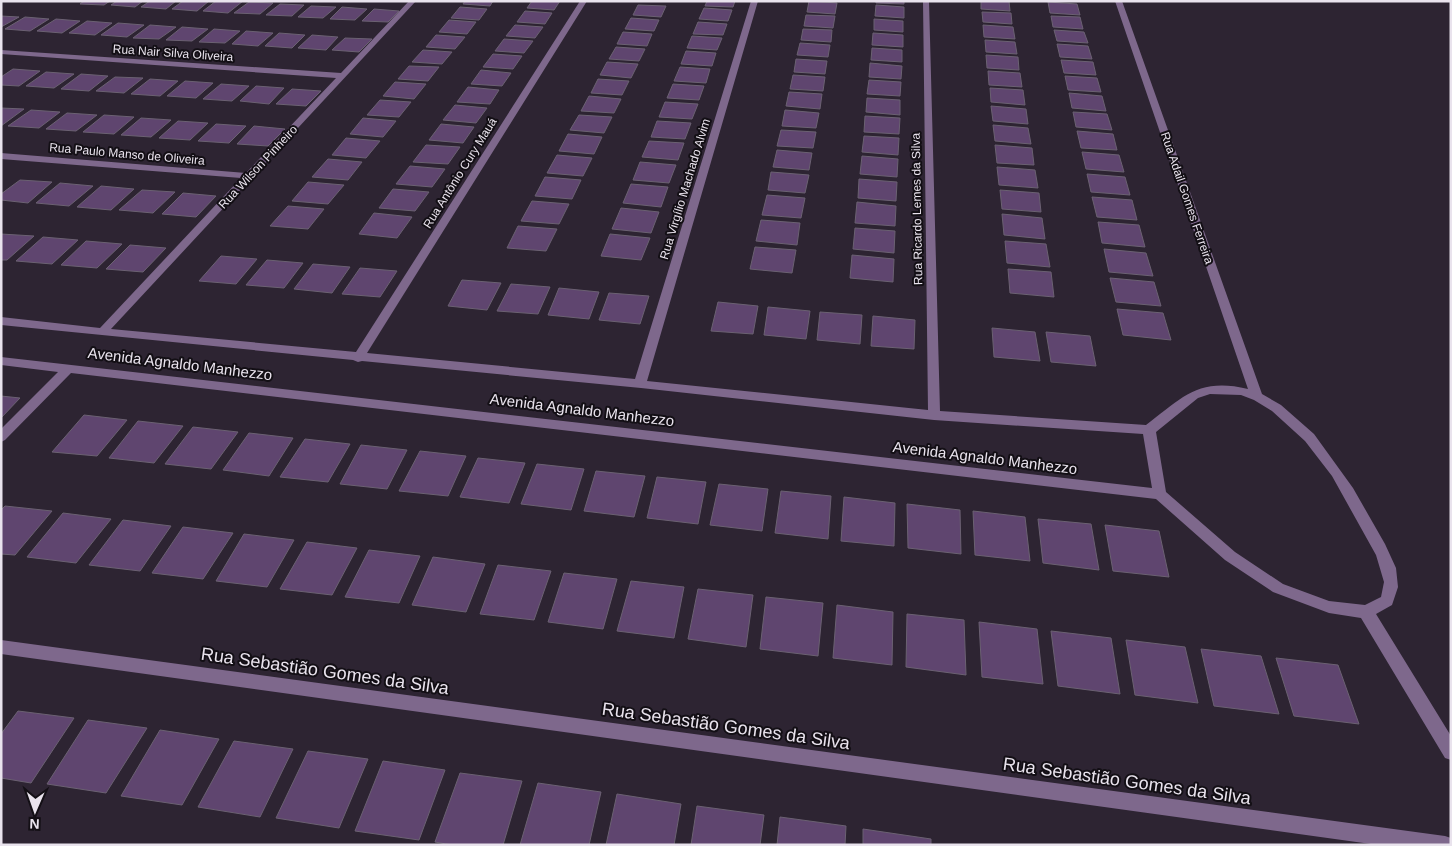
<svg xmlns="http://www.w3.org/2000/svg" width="1452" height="846" font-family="Arial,sans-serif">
<rect width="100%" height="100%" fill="#2d2432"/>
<!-- building -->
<g fill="#5f456f" stroke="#6b6172">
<polygon points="84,1 110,1 104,5 80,4"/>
<polygon points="117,1 143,1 135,7 111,5"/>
<polygon points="150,1 176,1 166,9 141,7"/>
<polygon points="183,1 209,1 197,11 172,9"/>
<polygon points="216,1 243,1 228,13 203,11"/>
<polygon points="465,1 493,1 490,6 463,4"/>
<polygon points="532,1 560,1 554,10 527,8"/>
<polygon points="707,1 735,1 733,7 705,6"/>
<polygon points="809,1 837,3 835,14 807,12"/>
<polygon points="876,1 904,1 904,4 876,3"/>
<polygon points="981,1 1009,1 1010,11 981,9"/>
<polygon points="249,2 273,3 260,14 234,13"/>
<polygon points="1048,2 1077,4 1080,15 1050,13"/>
<polygon points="280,4 304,5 292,16 266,15"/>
<polygon points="638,5 666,6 661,17 633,15"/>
<polygon points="876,5 904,7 904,18 875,16"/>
<polygon points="311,6 336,7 323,18 298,17"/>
<polygon points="342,7 367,9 355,20 330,19"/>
<polygon points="460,7 487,9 479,20 451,18"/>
<polygon points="704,8 732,10 728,21 699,19"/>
<polygon points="374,9 399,11 388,22 362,21"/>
<polygon points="525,11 552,13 545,24 517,22"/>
<polygon points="982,12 1011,13 1012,24 983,22"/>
<polygon points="806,15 835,16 833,28 804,26"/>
<polygon points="1,16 19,17 1,27"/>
<polygon points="1051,16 1080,17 1083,29 1053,27"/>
<polygon points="25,17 49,19 30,31 5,29"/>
<polygon points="631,18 659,20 654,31 625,29"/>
<polygon points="56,19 80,21 62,33 37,31"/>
<polygon points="874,19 903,21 903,32 874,30"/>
<polygon points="449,20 476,22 467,34 439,32"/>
<polygon points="87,21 112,23 95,35 69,33"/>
<polygon points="698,22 727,24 723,35 693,34"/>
<polygon points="118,23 144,25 127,37 101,35"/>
<polygon points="150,25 176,27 159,39 133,38"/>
<polygon points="515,25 543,27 535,38 506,36"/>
<polygon points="983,25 1013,27 1015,39 984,37"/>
<polygon points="182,27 208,29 192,41 166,40"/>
<polygon points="214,29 240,31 225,43 199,42"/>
<polygon points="803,29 832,30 831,42 801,40"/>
<polygon points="1054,30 1084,32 1088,43 1057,41"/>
<polygon points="246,31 273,33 258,46 232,44"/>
<polygon points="623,32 652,34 647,46 617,44"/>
<polygon points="279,33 305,35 292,48 265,46"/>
<polygon points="873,33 903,35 903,47 872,45"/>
<polygon points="312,35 338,37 326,50 298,48"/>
<polygon points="436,35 465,37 455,49 426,47"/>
<polygon points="692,36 722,38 717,50 687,48"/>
<polygon points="345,38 372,39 359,52 332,50"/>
<polygon points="504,39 533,41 524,53 495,51"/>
<polygon points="985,40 1015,42 1017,54 986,52"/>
<polygon points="800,43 830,45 828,57 797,55"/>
<polygon points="1057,44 1088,46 1092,59 1060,57"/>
<polygon points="616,47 645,49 639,61 609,59"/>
<polygon points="872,48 902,50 902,62 871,60"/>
<polygon points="423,50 452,52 442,64 412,62"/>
<polygon points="686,51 716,53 712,66 681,64"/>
<polygon points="493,54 522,56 513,69 483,67"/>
<polygon points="986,55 1018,57 1019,70 987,68"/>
<polygon points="796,59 827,61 825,74 794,72"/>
<polygon points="1061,60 1093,62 1096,75 1064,73"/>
<polygon points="607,62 638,64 631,78 600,75"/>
<polygon points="870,63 902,66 901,79 869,77"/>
<polygon points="409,66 439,67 428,81 398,79"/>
<polygon points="680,67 710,69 706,83 674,81"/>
<polygon points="13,69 40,71 19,86 1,85 1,77"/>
<polygon points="481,70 511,73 502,86 471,84"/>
<polygon points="988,71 1020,73 1022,87 989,85"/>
<polygon points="46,72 74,74 54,88 26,86"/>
<polygon points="81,74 108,76 89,91 61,89"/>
<polygon points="793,75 825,77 823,91 790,89"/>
<polygon points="1065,76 1097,78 1101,92 1068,90"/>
<polygon points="115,77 143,78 124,93 96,91"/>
<polygon points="150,79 178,81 160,96 131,94"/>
<polygon points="598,79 629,81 622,95 591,93"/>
<polygon points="869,80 901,82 900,96 867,94"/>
<polygon points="185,81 213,83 196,98 167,96"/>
<polygon points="395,82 426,84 414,99 383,96"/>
<polygon points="221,84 249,86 232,101 203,99"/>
<polygon points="673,84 704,86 699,100 667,98"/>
<polygon points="256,86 284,88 269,104 240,101"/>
<polygon points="468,87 499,90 490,104 457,102"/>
<polygon points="990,88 1023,90 1025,105 991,102"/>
<polygon points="292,89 321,91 306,106 276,104"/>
<polygon points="789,92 822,94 820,109 786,106"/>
<polygon points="1069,93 1102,96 1106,111 1072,108"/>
<polygon points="589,96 621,99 614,113 581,111"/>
<polygon points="867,98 900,100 900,115 866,112"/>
<polygon points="380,100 411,102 399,117 367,115"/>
<polygon points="665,102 698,104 692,119 659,117"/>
<polygon points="455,105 487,108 476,123 443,120"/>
<polygon points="991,106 1026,109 1028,124 993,121"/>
<polygon points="1,108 24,109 1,126"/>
<polygon points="31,110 60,112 39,128 8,126"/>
<polygon points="785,110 819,113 816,128 782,126"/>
<polygon points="1073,112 1107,114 1112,130 1076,127"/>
<polygon points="67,113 97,115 76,131 46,129"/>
<polygon points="104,115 134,117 114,134 83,132"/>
<polygon points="579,115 612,117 604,133 570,130"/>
<polygon points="865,116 900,118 899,134 864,132"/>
<polygon points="141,118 171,120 151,137 121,135"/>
<polygon points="363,118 396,121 383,137 350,134"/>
<polygon points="178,121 208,123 190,140 159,138"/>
<polygon points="657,121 691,123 685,139 651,137"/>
<polygon points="216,124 246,126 229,143 198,141"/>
<polygon points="441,124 474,127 463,143 429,140"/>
<polygon points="993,125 1028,128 1031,144 995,141"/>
<polygon points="254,126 285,129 268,146 237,144"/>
<polygon points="781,130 816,132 813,148 777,146"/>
<polygon points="1077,131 1113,134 1117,150 1081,148"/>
<polygon points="568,134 602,137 594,154 559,151"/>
<polygon points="864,136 899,138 898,155 862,152"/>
<polygon points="346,138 380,141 366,158 332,155"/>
<polygon points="649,141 684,143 678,160 642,157"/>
<polygon points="426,145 460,147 448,164 413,162"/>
<polygon points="995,145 1032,148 1034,165 997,163"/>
<polygon points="777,150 812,153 809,170 773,167"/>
<polygon points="1082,152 1119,155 1124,172 1086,169"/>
<polygon points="557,155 592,158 583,176 547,173"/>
<polygon points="862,156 898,159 897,177 860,174"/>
<polygon points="328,159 362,162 348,180 312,177"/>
<polygon points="640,162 676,165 669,183 633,180"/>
<polygon points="410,166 445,169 432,187 396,184"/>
<polygon points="997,167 1035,170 1038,188 999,185"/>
<polygon points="771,172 809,175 805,193 768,190"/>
<polygon points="1087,174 1125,177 1130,195 1091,192"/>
<polygon points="545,177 581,180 572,199 535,196"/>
<polygon points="859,179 897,182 896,201 858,198"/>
<polygon points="20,180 52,182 28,203 1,200 1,194"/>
<polygon points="308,182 344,185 328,204 292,201"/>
<polygon points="60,183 93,186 69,206 36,203"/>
<polygon points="631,184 668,187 661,207 623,203"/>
<polygon points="101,186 134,189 111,210 77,207"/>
<polygon points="393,189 429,192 415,211 379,208"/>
<polygon points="142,190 175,192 153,213 119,210"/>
<polygon points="1000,190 1039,193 1041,212 1002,209"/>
<polygon points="183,193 216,196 196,217 162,214"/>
<polygon points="767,195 805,198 801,218 762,215"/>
<polygon points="1092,197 1132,200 1137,220 1097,217"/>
<polygon points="532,201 569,204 559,224 521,221"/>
<polygon points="857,202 896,206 895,226 855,223"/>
<polygon points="288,206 324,209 308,229 270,226"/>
<polygon points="621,208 659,212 651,233 612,229"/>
<polygon points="374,213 412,217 397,238 359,234"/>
<polygon points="1002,214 1042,218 1045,239 1004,235"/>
<polygon points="761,220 800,223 797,245 756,241"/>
<polygon points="1098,222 1139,225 1145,247 1102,243"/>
<polygon points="518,226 557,229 546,251 507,248"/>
<polygon points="855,228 895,231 894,253 853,249"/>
<polygon points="1,234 34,236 7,260 1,260"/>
<polygon points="610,234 650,238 641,260 601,256"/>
<polygon points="43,237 78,240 52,264 16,261"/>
<polygon points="86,241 122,244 97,268 61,265"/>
<polygon points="1005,241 1046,244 1050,267 1007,263"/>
<polygon points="130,245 166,248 143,272 106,269"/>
<polygon points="755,247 796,250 792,273 750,269"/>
<polygon points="1104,249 1146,253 1153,276 1109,272"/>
<polygon points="852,255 894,259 893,282 850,278"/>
<polygon points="221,256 257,259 236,284 199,281"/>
<polygon points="267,260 303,263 284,288 246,285"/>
<polygon points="313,264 350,267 332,293 294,289"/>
<polygon points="360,268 397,271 380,297 342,294"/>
<polygon points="1008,269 1051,272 1054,297 1010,293"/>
<polygon points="1110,278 1154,282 1161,306 1116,302"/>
<polygon points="462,280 501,283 487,310 448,306"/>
<polygon points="511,284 550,287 538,314 497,311"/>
<polygon points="559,288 599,292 589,319 548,315"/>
<polygon points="609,293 649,296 640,324 599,320"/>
<polygon points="718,302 758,306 753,334 711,331"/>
<polygon points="768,307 810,311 806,339 764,335"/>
<polygon points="1117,309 1163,313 1171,340 1123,335"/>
<polygon points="820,312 862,315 860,344 817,340"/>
<polygon points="873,316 915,320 914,349 871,346"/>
<polygon points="992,328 1035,332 1040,361 994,357"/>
<polygon points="1046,332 1090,336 1096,366 1051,362"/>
<polygon points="1,396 20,398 1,418"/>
<polygon points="84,415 127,420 97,456 52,452"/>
<polygon points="138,421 183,426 154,463 109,458"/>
<polygon points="193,427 238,432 211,469 165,464"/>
<polygon points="249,433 293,438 269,476 223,470"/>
<polygon points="305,439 350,444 328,482 280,477"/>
<polygon points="361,445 407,450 387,489 340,484"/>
<polygon points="420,451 466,456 448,496 399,491"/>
<polygon points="478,458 525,463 509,503 460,497"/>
<polygon points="537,464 584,469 571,510 521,504"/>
<polygon points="596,471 645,476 634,517 584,511"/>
<polygon points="657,477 706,482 698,524 647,518"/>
<polygon points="719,484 768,489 762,531 710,525"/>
<polygon points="781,491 831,496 828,539 775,533"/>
<polygon points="844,497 895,503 894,546 841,541"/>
<polygon points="907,504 960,510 961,554 908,548"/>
<polygon points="5,506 52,511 15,555 1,554 1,510"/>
<polygon points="973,511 1025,517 1030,561 975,555"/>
<polygon points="63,513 111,519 76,563 27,557"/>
<polygon points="1038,519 1091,524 1099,570 1043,563"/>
<polygon points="123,520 171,526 140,571 89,565"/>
<polygon points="1105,525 1159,531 1169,577 1113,571"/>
<polygon points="183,527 233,533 203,579 152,573"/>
<polygon points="244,534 294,540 267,587 216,581"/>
<polygon points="307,542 357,548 332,595 280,589"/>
<polygon points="369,550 420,556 399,603 345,597"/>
<polygon points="433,557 485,564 466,612 412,605"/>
<polygon points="498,565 551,571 534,620 480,614"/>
<polygon points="564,573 617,579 603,629 548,622"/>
<polygon points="631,581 684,587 674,638 617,631"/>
<polygon points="698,589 753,595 746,647 688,639"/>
<polygon points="766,597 823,603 818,656 760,649"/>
<polygon points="837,605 893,612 892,665 833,658"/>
<polygon points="907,614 964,620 966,675 906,667"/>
<polygon points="979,622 1037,629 1043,684 982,677"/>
<polygon points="1051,631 1111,638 1120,694 1058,686"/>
<polygon points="1126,640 1185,647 1198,703 1135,695"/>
<polygon points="1201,649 1261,656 1279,714 1214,706"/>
<polygon points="1276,658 1338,665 1359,724 1294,716"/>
<polygon points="18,711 74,718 31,783 1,778 1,734"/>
<polygon points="88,720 147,728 106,793 47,784"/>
<polygon points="160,730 219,739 182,805 121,796"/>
<polygon points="234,741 293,749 260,817 198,807"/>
<polygon points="308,751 368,759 339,828 276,818"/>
<polygon points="383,761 445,770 419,840 355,831"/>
<polygon points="460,773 522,781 503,845 452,845 435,842"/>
<polygon points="538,783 601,792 589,845 520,845"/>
<polygon points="617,794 681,804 674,845 606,845"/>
<polygon points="697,806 764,815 760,845 691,845"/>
<polygon points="780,817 846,826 845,845 777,845"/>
<polygon points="863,829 931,839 931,845 863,845"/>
</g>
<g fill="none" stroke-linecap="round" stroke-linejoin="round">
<!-- minor -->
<g fill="#7e688c" fill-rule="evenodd">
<path d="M409,1h7l-305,328 245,23 224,-351h7l-220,352 268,26 116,-378h7l-111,380 281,29 -5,-409h6l11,410 206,14c36,-27 52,-48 102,-36l-133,-388h7l140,393 19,11 33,29 39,54 32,56 11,24 2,19 -6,18 -16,9 75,122v24l-6,-2 -84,-140 -32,-5 -56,-21 -48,-32 -69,-61 -1085,-126 -66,67 -4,2v-13l57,-57 -57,-7v-8l1151,131 -9,-54 -209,-14 -293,-32 -279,-27 -4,1 -5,-2 -352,-35v-8l99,11 141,-150 -240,-19v-6l245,20 90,-95 -335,-24v-4l340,23zM1210,394l31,1 13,5 18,11 33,30 27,35 44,79 8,27 -3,15 -16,8 -36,-4 -46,-17 -48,-32 -69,-60 -10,-60 42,-34z"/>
<polygon points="1,640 1445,836 1451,838 1451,845 1378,845 1,654"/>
</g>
</g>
<g text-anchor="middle" stroke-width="4" stroke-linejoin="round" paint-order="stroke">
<!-- far-street labels -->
<g font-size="12" fill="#e9e3ed" stroke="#130f15">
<text transform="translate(173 53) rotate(4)" y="4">Rua Nair Silva Oliveira</text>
<text transform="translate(127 154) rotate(5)" y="4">Rua Paulo Manso de Oliveira</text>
<text transform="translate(258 167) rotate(-47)" y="4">Rua Wilson Pinheiro</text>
<text transform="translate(460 173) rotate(-58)" y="4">Rua Antônio Cury Mauá</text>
<text transform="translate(685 189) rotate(-73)" y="4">Rua Virgílio Machado Alvim</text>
<text transform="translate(1187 198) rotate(71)" y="4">Rua Adail Gomes Ferreira</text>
<text transform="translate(917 209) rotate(-91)" y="4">Rua Ricardo Lemes da Silva</text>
</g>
<!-- street labels -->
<g font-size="15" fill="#e9e3ed" stroke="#130f15">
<text transform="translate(180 364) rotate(7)" y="5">Avenida Agnaldo Manhezzo</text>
<text transform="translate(582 410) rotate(7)" y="5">Avenida Agnaldo Manhezzo</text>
<text transform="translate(985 458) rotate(7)" y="5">Avenida Agnaldo Manhezzo</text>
</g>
<!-- near-street labels -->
<g font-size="18" fill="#e9e3ed" stroke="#130f15">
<text transform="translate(325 671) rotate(8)" y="6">Rua Sebastião Gomes da Silva</text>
<text transform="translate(726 726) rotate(8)" y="6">Rua Sebastião Gomes da Silva</text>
<text transform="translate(1127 781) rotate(8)" y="6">Rua Sebastião Gomes da Silva</text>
</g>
</g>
<!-- border -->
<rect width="1452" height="846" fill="none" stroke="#e9e3ed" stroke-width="5"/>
<!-- north arrow -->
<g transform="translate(35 811) rotate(182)" stroke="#130f15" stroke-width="4" paint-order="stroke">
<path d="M0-4L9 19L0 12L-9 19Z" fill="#e9e3ed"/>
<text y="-8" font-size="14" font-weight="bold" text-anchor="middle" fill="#e9e3ed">N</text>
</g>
</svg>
